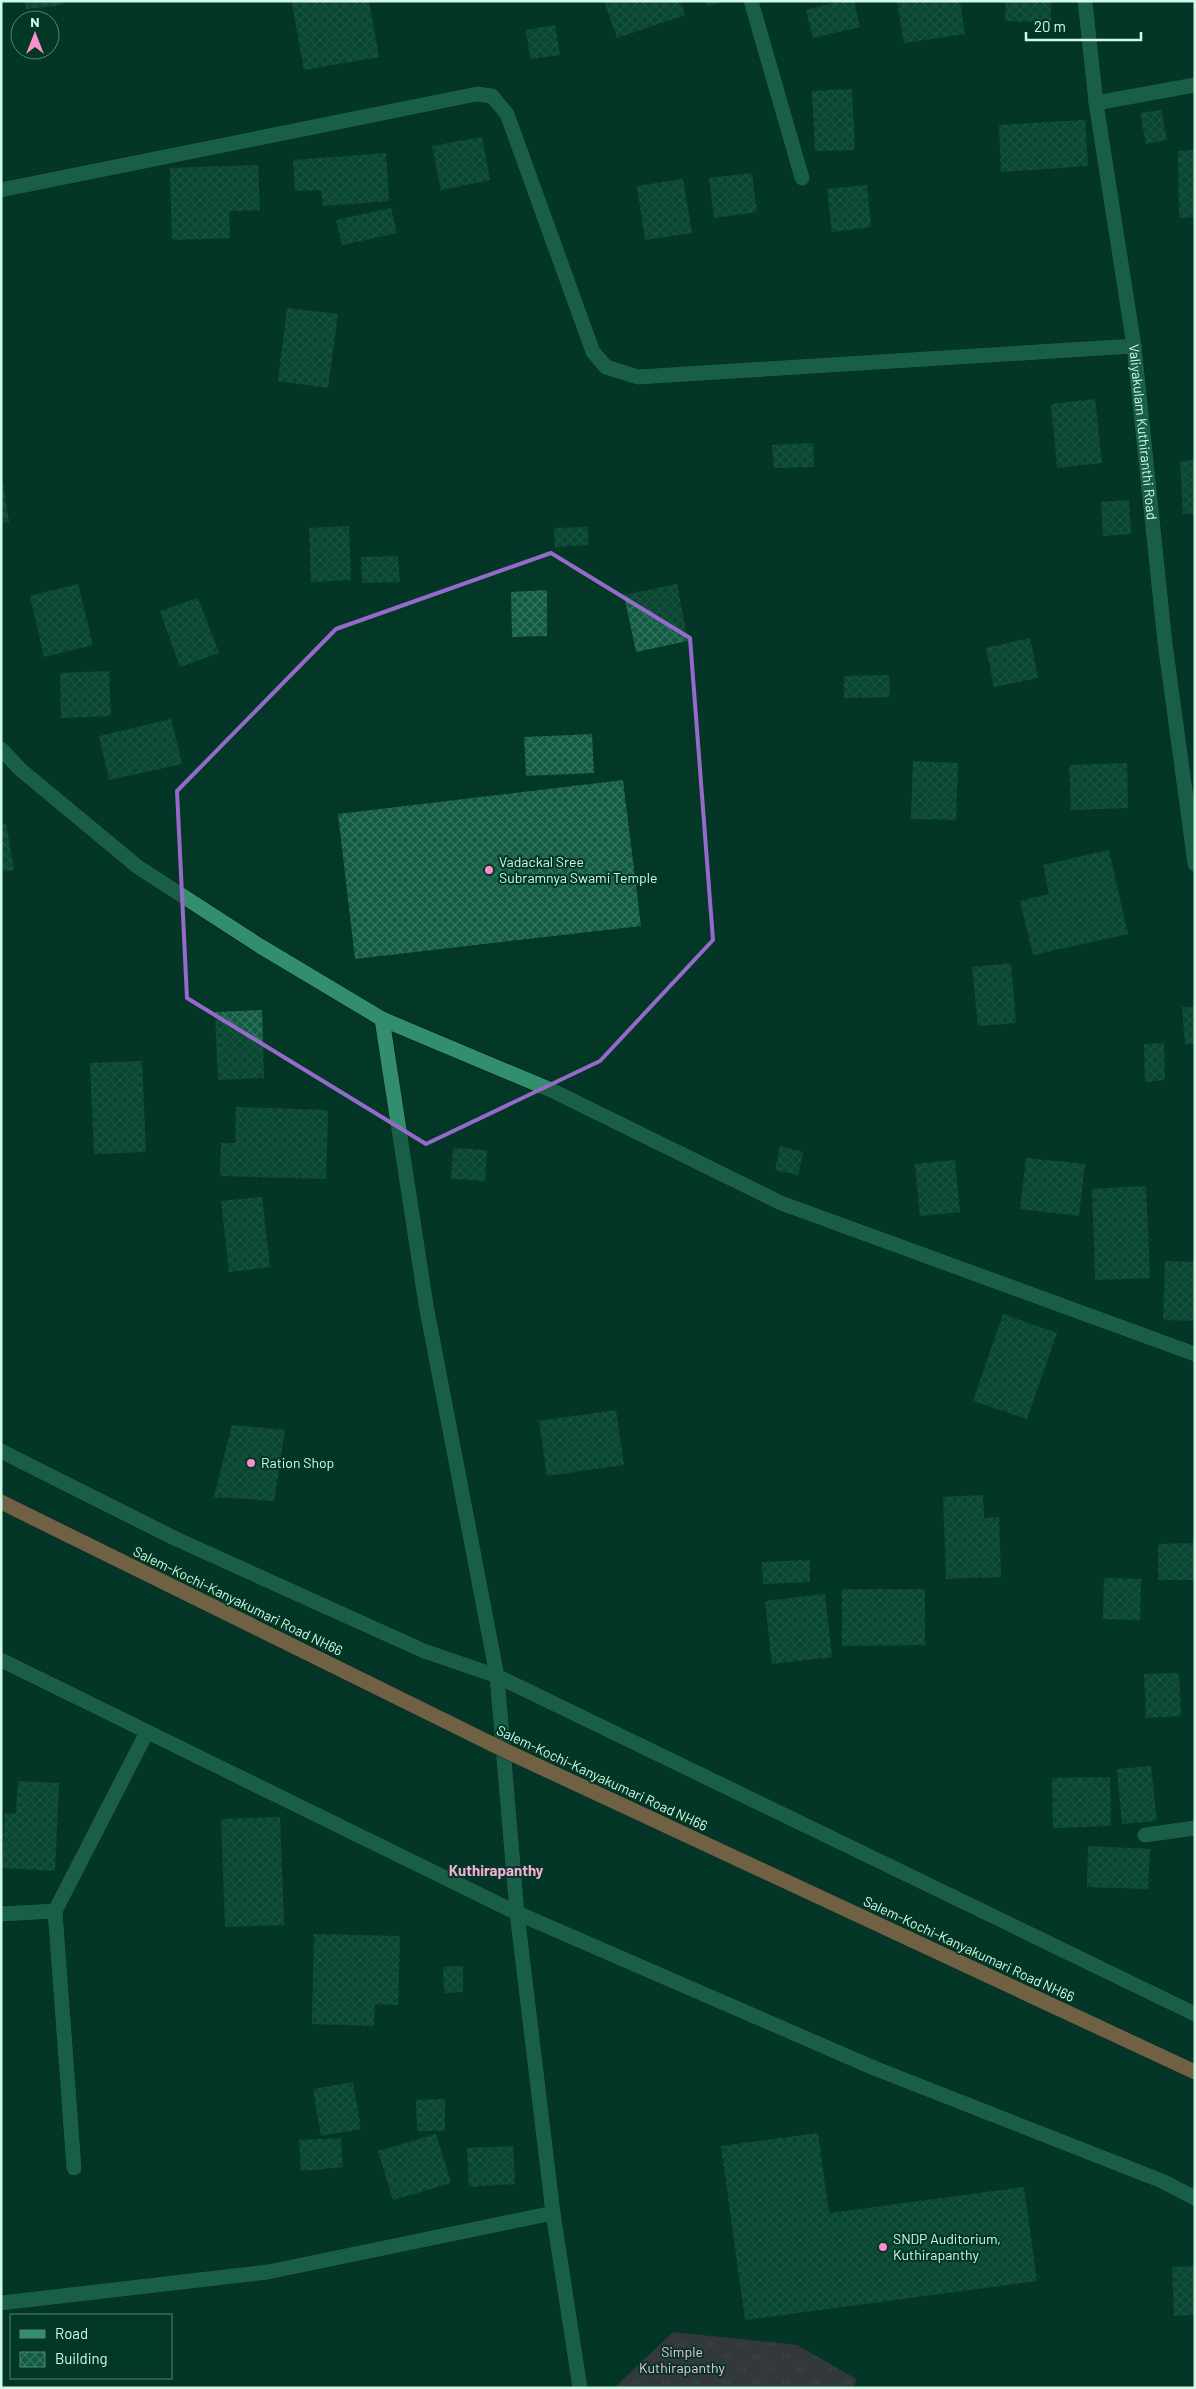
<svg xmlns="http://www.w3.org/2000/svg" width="1196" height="2389" font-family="Barlow,sans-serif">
<defs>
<pattern id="grass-tufts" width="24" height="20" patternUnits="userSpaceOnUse" patternTransform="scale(1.25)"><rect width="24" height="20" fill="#6a3b56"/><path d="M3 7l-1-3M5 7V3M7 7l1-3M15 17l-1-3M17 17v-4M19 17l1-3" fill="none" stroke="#7e586e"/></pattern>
<pattern id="building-cross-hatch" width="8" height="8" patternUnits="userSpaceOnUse" patternTransform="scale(1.25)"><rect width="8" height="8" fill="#135c43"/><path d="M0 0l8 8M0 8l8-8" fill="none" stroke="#34745e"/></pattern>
</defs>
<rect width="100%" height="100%" fill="#033726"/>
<!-- grass -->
<polygon fill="url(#grass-tufts)" points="673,2332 797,2345 856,2379 854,2388 614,2388"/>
<!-- building -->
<g fill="url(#building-cross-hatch)">
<polygon points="25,1 63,1 63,5 26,9"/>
<polygon points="305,1 369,1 379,57 304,70 292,3"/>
<polygon points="604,1 681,1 685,15 617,38"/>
<polygon points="706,1 721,1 721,2 707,6"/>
<polygon points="841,1 854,1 860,27 813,38 806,10"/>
<polygon points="897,1 960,1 965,34 904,43"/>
<polygon points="1006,1 1051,1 1051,22 1005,21"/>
<polygon points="555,25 560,55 530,59 526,30"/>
<polygon points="852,89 855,150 815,151 812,91"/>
<polygon points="1161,110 1167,140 1146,144 1140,113"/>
<polygon points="1085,120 1088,166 1001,172 999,125"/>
<polygon points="482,137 490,180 441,190 432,146"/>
<polygon points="1195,150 1195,217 1179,218 1178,151"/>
<polygon points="386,153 389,201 323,206 321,190 295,191 293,160"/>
<polygon points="258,165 260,210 229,211 230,238 172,240 170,168"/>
<polygon points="752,173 757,212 714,218 709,178"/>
<polygon points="683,179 692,233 645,240 637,186"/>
<polygon points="867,185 871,227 832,232 827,189"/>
<polygon points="391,208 397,233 342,245 336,220"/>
<polygon points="287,308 338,314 328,388 278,381"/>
<polygon points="1095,399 1102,463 1057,468 1051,404"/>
<polygon points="813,443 814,467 774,468 772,445"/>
<polygon points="1195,460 1195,514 1183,514 1180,461"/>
<polygon points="1,469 9,522 1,523"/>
<polygon points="1129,500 1131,534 1103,536 1101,502"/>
<polygon points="349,526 351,580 311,582 309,528"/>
<polygon points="588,527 588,545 555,547 554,528"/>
<polygon points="398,556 400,582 362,583 361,557"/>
<polygon points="78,584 93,645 44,657 30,596"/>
<polygon points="677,584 688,641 636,652 624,595"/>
<polygon points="547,590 547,636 512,637 511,592"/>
<polygon points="198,598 219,653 180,667 160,611"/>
<polygon points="1030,638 1038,678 994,687 986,648"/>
<polygon points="109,671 111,716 61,718 60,673"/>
<polygon points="889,675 890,697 844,698 844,676"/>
<polygon points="171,719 182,764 109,780 99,736"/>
<polygon points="592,734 594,773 526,776 524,737"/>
<polygon points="913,761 958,763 956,820 911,819"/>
<polygon points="1127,763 1128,808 1071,810 1069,765"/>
<polygon points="623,780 641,926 355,959 338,814"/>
<polygon points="6,824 14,870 1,872 1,825"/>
<polygon points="1109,850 1128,934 1033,955 1020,901 1049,894 1043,865"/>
<polygon points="1011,963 1016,1023 978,1026 972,967"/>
<polygon points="1182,1007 1195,1007 1195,1044 1185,1044"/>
<polygon points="262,1010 264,1078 218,1080 215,1012"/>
<polygon points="1164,1043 1165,1080 1145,1082 1144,1044"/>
<polygon points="142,1061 146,1152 94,1154 90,1063"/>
<polygon points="236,1107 328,1110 326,1179 220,1176 221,1143 235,1143"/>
<polygon points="780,1146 803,1152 798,1175 775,1170"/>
<polygon points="453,1148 487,1150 485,1181 451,1179"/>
<polygon points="1026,1158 1085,1164 1079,1216 1020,1209"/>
<polygon points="955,1160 960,1212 920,1216 915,1164"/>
<polygon points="1146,1186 1150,1278 1095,1280 1092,1189"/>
<polygon points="262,1197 270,1267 229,1272 221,1201"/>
<polygon points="1165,1261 1195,1262 1195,1321 1163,1320"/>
<polygon points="1003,1314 1057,1333 1027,1419 973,1401"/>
<polygon points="616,1410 624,1465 547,1476 539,1421"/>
<polygon points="232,1425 285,1430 274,1501 214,1497"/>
<polygon points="983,1495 984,1518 999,1517 1001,1577 946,1579 943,1497"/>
<polygon points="1195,1543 1195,1580 1158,1580 1158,1544"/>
<polygon points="810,1560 810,1582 763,1584 762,1562"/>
<polygon points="1104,1578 1141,1579 1140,1620 1103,1619"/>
<polygon points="842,1589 925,1589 925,1645 842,1646"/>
<polygon points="825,1594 832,1657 772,1664 765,1601"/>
<polygon points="1179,1673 1181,1716 1146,1718 1144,1674"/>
<polygon points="1151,1766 1157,1821 1122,1824 1117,1769"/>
<polygon points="1110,1777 1111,1826 1053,1828 1052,1778"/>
<polygon points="18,1781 59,1783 55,1871 2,1868 5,1813 16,1814"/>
<polygon points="280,1817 284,1925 225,1927 221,1819"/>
<polygon points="1088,1846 1150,1849 1148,1889 1087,1887"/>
<polygon points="314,1934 400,1936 398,2005 375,2004 374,2026 312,2024"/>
<polygon points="463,1966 463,1992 444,1993 443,1967"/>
<polygon points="353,2082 361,2129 321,2136 313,2089"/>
<polygon points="445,2099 445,2131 417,2131 416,2100"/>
<polygon points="818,2133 829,2213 1024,2187 1037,2281 745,2320 721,2146"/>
<polygon points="436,2134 451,2183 393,2200 378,2151"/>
<polygon points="341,2138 343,2167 301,2171 299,2140"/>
<polygon points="513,2146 515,2184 469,2187 467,2148"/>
<polygon points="1195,2266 1195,2315 1174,2316 1172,2267"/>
</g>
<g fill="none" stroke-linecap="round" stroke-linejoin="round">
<defs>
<g id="street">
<polyline points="751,1 802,178"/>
<polyline points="1096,103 1195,85"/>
<polyline points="1,190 477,94 492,96 507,114 593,352 606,367 638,377 1134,346"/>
<polyline points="1145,1835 1195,1828"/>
<polyline points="55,1911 147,1732"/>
<polyline points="1,1914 55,1911 74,2168"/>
<polyline points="1,2303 268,2272 553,2213"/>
</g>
<g id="secondary">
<path id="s1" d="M1085,1l11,102 38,243 31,297 30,221"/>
<polyline points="1,749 21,770 138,867 260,946 382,1019 551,1090 781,1203 1195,1354"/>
<polyline points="382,1019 426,1305 497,1676 517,1913 553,2213 580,2388"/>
<polyline points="1,1451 174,1538 424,1651 497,1676 1195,2014"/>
<polyline points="1,1660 517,1913 874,2068 1162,2181 1195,2198"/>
</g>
</defs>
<!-- street casing -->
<use href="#street" stroke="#011b11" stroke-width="16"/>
<!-- secondary casing -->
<use href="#secondary" stroke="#011b11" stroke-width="16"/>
<!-- street -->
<use href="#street" stroke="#338e6d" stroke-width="15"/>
<!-- secondary -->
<use href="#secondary" stroke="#338e6d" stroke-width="15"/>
<defs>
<polyline id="highway-bridge" points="1,1502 506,1751 1195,2072"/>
</defs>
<!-- highway-bridge casing -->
<use href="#highway-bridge" stroke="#011b11" stroke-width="16" stroke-linecap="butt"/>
<!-- highway-bridge -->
<use href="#highway-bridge" stroke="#f59568" stroke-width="15"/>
</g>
<!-- marked area -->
<path d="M0 0H1196V2389H0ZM551,553l139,85 23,302 -113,121 -174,83 -239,-146 -10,-207 159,-162z" fill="#033726" fill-opacity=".55" fill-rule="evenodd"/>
<path fill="none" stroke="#956acb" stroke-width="4" stroke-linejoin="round" d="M551,553l139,85 23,302 -113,121 -174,83 -239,-146 -10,-207 159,-162z"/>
<!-- markers -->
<g fill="#f890cb" stroke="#033726" stroke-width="2">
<circle cx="489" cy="870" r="5"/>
<circle cx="251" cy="1463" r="5"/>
<circle cx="883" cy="2247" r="5"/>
</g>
<g text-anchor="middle" stroke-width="4" stroke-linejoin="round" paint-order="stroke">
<!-- street labels -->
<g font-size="14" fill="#d1fbe7" stroke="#033726">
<text dy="5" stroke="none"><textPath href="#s1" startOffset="435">Valiyakulam Kuthiranthi Road</textPath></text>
<text transform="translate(238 1601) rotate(26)" y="5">Salem-Kochi-Kanyakumari Road NH66</text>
<text transform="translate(602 1778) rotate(25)" y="5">Salem-Kochi-Kanyakumari Road NH66</text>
<text transform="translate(969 1949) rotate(25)" y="5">Salem-Kochi-Kanyakumari Road NH66</text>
</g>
<!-- poi labels -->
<g font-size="14" fill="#d1fbe7" stroke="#033726" text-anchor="start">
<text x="499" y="867">Vadackal Sree<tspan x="499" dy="16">Subramnya Swami Temple</tspan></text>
<text x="261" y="1468">Ration Shop</text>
<text x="893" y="2244">SNDP Auditorium,<tspan x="893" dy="16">Kuthirapanthy</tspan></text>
</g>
<!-- park labels -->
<g font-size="14" fill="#fcbedf" stroke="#033726">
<text x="682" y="2357">Simple<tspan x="682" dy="16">Kuthirapanthy</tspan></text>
</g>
<!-- neighbourhood labels -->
<g font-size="15" font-weight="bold" fill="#f7add5" stroke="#033726">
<text x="496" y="1876">Kuthirapanthy</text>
</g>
</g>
<!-- border -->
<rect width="1196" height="2389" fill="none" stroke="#d1fbe7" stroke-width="5"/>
<!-- legend -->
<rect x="10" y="2314" width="162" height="65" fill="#033726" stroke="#558573"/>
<rect x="20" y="2330" width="25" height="8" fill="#338e6d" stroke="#558573"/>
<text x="55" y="2339" font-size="15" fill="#d1fbe7">Road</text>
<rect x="20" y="2352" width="25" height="15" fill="url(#building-cross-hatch)" stroke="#558573"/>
<text x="55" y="2364" font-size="15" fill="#d1fbe7">Building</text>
<!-- north arrow -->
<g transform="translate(35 35)"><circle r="24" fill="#033726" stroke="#558573"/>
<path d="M0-4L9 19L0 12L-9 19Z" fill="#f890cb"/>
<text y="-8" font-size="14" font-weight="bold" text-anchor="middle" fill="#d1fbe7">N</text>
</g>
<!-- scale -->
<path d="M1026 32v8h115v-8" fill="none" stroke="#d1fbe7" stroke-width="2.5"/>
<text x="1034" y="32" font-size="15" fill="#d1fbe7" stroke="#033726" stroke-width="4" paint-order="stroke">20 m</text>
</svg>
